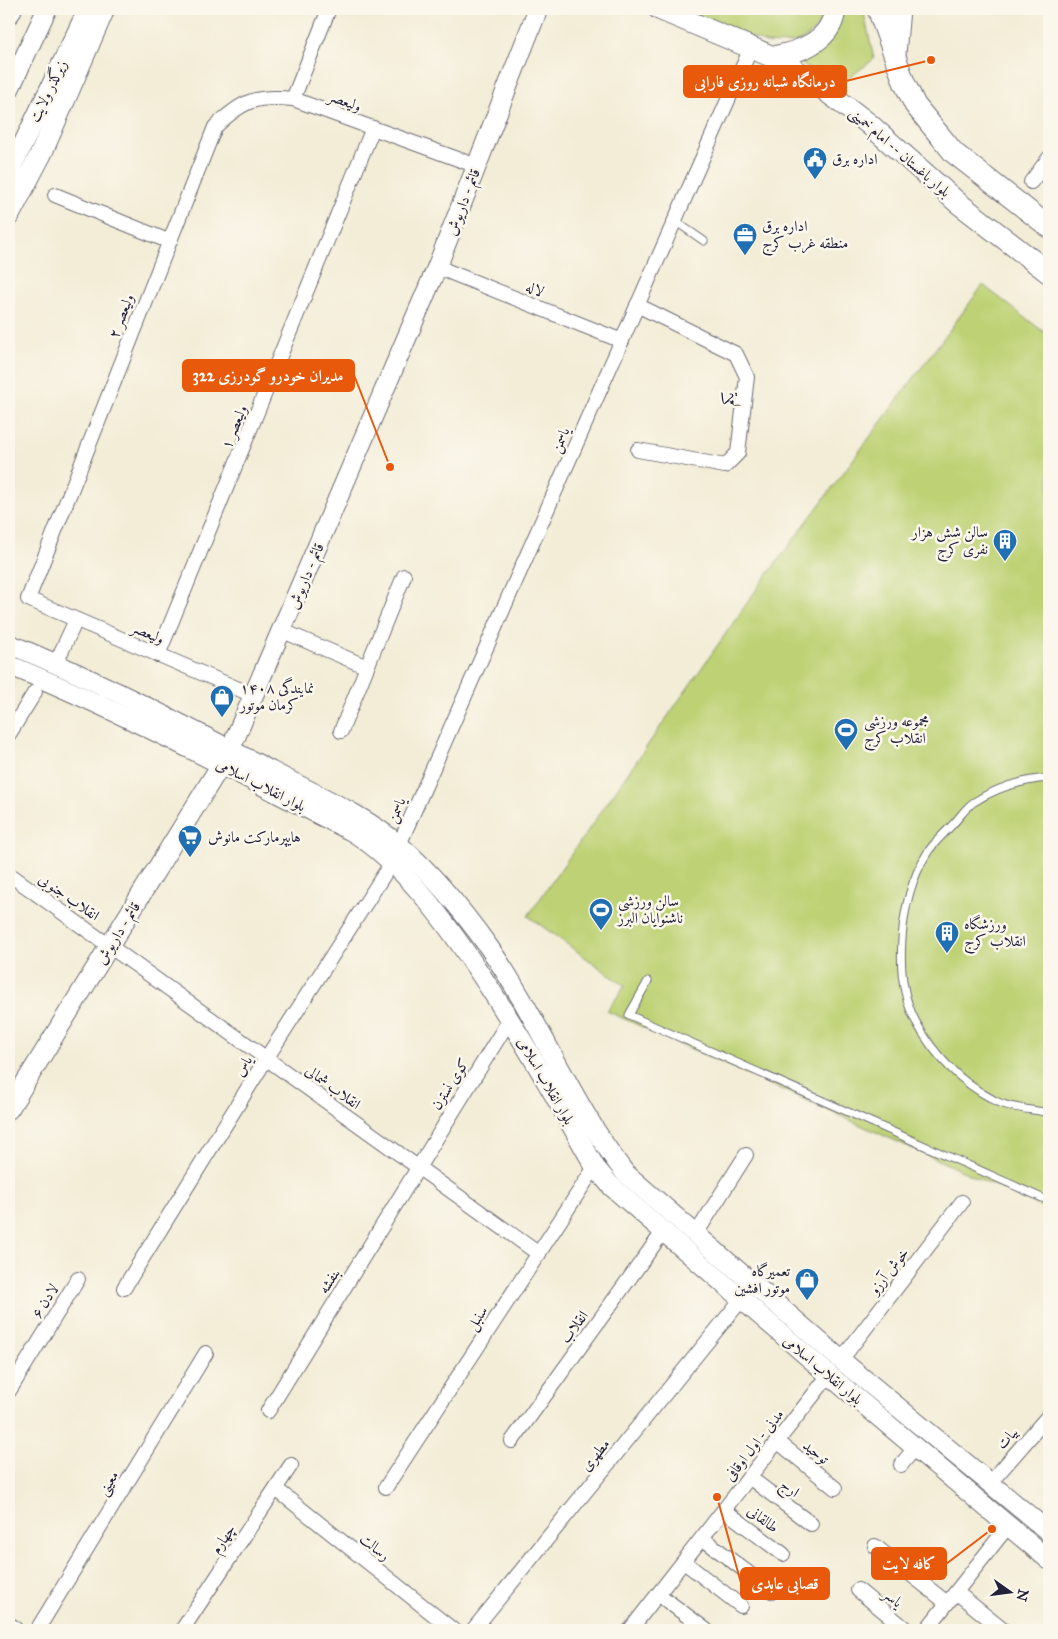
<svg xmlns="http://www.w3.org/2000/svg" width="1058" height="1639" font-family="'IM FELL Great Primer',Amiri,serif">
<rect width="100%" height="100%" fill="#fbf7ec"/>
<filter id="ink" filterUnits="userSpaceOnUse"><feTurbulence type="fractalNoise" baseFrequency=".02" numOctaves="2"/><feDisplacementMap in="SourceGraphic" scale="10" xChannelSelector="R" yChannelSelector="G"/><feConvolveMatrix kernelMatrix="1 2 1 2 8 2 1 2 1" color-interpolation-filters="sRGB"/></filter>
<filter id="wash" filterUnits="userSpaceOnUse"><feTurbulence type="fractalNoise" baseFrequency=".0096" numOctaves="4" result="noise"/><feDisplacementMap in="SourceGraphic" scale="20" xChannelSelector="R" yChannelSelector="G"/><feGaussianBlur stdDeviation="1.12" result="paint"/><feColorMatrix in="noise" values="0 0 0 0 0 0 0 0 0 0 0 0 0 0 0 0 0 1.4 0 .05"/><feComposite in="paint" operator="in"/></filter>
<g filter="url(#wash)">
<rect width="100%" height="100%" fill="#f3edd7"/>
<!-- green -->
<g fill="#bed275" stroke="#707a58">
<path d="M680,9h147c-16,31 -24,37 -61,34z"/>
<path d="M842,9h21l11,50 -36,27 -42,-25c30,-9 34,-26 46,-52z"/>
<polygon points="983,285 1049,336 1049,1210 607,1011 625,986 528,916 759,586"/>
</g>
</g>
<g filter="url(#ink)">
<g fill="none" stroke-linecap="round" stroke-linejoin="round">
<defs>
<g id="lane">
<polyline points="675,221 704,241"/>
<path d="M1049,778c-25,2 -53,10 -75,24 -8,5 -14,15 -21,22 -9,10 -21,20 -27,31 -26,43 -34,121 -11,165 18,34 45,62 79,80 15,9 39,9 55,13"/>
<polyline points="648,981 629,1015 1049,1201"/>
</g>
<g id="street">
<polyline points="293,99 329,9"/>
<polyline points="1031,182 1049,158"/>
<polyline points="55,195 168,241"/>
<polyline points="437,267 622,341"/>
<polyline points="637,305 736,354 747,377 738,453 725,466 638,450"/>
<polyline points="283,631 367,667"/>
<polyline points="158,655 373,128"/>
<polyline points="56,663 76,620"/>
<path d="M255,696l-227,-97 187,-472c27,-26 40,-32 78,-28l184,67"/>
<polyline points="341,731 404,576"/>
<polyline points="9,734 35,692"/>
<polyline points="399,845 751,48"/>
<polyline points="9,874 539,1254"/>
<polyline points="696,1234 746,1155"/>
<polyline points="124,1288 266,1059 392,862"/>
<polyline points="841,1360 962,1202"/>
<polyline points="9,1391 78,1279"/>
<polyline points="268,1411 510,1019"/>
<polyline points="512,1441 663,1232"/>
<polyline points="777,1441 835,1488"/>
<polyline points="901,1465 915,1448"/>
<polyline points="749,1477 811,1524"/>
<polyline points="990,1483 1049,1415"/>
<polyline points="386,1487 595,1167"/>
<polyline points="276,1489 453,1630"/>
<polyline points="724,1510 783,1554"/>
<polyline points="702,1538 772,1591"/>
<polyline points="875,1546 947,1603"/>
<polyline points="684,1562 741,1606"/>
<polyline points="858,1590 907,1630"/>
<polyline points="956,1592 1003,1630"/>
<polyline points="658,1594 706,1630"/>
<polyline points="37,1630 206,1353"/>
<polyline points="182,1630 291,1465"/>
<polyline points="473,1630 741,1300"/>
<polyline points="630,1630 829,1375"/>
<polyline points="926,1630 1008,1526"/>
</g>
<g id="secondary">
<polyline points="9,90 47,9"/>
<polyline points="9,173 88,9"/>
<path d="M9,644c89,36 176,82 262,127 41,22 92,43 128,74 33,28 63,65 89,101 51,72 83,157 137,227l216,187 208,172"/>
<path d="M9,665c117,48 230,109 344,167 51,33 90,86 124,137 43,64 80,131 118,198l16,19 218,189 220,185"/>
<polyline points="9,1109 230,750 437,267 538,9"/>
<polyline points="9,1627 13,1630"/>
</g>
<g id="primary">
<polyline points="659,9 773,57 813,81 869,124 957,202 1049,273"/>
<polyline points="878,9 904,82 915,105 932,126 954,153 1049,227"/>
<polyline points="9,13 11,9"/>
<polyline points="895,54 899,9"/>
<path d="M773,57c27,-5 59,-16 62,-48"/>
<polyline points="9,215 41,154 104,9"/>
</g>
</defs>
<!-- lane casing -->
<use href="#lane" stroke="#6b6972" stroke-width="9"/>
<!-- street casing -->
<use href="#street" stroke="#6b6972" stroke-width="16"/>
<!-- secondary casing -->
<use href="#secondary" stroke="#6b6972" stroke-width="21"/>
<!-- primary casing -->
<use href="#primary" stroke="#6b6972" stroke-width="23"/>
<!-- lane -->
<use href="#lane" stroke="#fff" stroke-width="7"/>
<!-- street -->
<use href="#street" stroke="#fff" stroke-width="14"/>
<!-- secondary -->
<use href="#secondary" stroke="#fff" stroke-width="19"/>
<!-- primary -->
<use href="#primary" stroke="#fff" stroke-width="21"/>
</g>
</g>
<!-- icons -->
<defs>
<symbol id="civic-pin" viewBox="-11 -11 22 30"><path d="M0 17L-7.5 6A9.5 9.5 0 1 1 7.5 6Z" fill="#1f6fb2" stroke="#fbf7ec"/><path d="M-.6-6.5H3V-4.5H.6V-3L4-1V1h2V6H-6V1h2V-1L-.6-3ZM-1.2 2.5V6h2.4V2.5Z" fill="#fff"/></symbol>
<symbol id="office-pin" viewBox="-11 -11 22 30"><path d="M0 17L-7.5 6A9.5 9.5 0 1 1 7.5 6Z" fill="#1f6fb2" stroke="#fbf7ec"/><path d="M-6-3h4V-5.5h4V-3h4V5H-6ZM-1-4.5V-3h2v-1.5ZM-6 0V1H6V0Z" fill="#fff"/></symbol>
<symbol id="building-pin" viewBox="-11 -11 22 30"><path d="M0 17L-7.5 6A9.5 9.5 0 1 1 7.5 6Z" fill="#1f6fb2" stroke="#fbf7ec"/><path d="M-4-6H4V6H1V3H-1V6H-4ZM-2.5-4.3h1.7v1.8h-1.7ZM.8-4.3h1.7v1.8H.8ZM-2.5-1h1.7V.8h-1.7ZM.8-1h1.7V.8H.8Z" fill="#fff"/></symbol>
<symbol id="shop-pin" viewBox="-11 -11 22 30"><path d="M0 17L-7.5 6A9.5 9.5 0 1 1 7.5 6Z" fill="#1f6fb2" stroke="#fbf7ec"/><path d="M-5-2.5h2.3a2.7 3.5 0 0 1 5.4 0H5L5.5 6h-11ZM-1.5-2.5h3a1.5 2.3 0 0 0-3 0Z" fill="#fff"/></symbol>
<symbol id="stadium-pin" viewBox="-11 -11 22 30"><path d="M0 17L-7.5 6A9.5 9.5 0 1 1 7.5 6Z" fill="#1f6fb2" stroke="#fbf7ec"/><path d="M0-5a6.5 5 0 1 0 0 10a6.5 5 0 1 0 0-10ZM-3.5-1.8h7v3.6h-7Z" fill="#fff"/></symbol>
<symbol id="supermarket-pin" viewBox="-11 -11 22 30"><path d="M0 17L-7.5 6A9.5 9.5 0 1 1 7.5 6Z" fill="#1f6fb2" stroke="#fbf7ec"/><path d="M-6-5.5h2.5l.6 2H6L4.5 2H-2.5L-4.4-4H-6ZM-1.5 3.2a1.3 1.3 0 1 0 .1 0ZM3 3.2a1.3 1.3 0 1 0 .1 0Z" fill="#fff"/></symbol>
</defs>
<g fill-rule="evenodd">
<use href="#civic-pin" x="801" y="145" width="28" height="38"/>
<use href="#office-pin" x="731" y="221" width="28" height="38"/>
<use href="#building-pin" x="991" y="527" width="28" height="38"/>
<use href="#shop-pin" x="208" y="683" width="28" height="38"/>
<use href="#stadium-pin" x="832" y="716" width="28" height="38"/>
<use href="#supermarket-pin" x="176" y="823" width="28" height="38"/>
<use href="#stadium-pin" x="587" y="896" width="28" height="38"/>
<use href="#building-pin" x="933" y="919" width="28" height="38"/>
<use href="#shop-pin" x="793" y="1266" width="28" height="38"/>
</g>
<g text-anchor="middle" stroke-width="5" stroke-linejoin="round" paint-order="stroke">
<!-- street labels -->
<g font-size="15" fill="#22223b" stroke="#fbf7ec">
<text transform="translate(48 91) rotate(-64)" y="5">زیرگذر ولایت</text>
<text transform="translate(345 101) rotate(20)" y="5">ولیعصر</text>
<text transform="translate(900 152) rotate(41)" y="5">بلوار باغستان -- امام خمینی</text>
<text transform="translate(463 202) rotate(-69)" y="5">قائم - داریوش</text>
<text transform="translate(535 289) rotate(22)" y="5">لاله</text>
<text transform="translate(121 316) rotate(-69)" y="5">ولیعصر ۲</text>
<text transform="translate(728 399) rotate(-84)" y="5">یکم</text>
<text transform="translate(234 427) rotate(-68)" y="5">ولیعصر ۱</text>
<text transform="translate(560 440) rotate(-66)" y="5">یاسمن</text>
<text transform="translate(306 576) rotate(-67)" y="5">قائم - داریوش</text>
<text transform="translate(148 633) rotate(23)" y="5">ولیعصر</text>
<text transform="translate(261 785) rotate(27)" y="5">بلوار انقلاب اسلامی</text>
<text transform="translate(396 810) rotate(-66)" y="5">یاسمن</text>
<text transform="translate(69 897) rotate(35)" y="5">انقلاب جنوبی</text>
<text transform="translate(118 933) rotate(-58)" y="5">قائم - داریوش</text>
<text transform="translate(243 1066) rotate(-58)" y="5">یاس</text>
<text transform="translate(546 1081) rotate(60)" y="5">بلوار انقلاب اسلامی</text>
<text transform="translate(450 1084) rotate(-58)" y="5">کوی نسترن</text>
<text transform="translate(333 1087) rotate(36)" y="5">انقلاب شمالی</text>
<text transform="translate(889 1271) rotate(-52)" y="5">خوش آرزو</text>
<text transform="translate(329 1281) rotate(-58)" y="5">بنفشه</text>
<text transform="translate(45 1301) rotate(-58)" y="5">لادن ۶</text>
<text transform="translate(477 1318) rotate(-57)" y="5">سنبل</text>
<text transform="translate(574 1327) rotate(-54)" y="5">انقلاب</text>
<text transform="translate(823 1370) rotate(40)" y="5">بلوار انقلاب اسلامی</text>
<text transform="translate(1007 1438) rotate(-49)" y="5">بیات</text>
<text transform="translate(754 1445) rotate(-52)" y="5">مدنی - اول اوقافی</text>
<text transform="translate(816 1452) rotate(39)" y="5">توحید</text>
<text transform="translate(595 1455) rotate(-51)" y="5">مطهری</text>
<text transform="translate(108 1483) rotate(-59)" y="5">معینی</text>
<text transform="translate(790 1488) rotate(37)" y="5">ارج</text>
<text transform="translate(763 1519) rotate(37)" y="5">طالقانی</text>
<text transform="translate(223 1539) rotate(-56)" y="5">چهارم</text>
<text transform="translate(375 1547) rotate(39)" y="5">رسالت</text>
<text transform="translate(893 1598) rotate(39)" y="5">یاسر</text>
</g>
<!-- poi labels -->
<g font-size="15" fill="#22223b" stroke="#fbf7ec" text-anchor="start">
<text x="832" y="164">اداره برق</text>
<text x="762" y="231">اداره برق<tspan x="762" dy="17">منطقه غرب کرج</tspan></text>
<text x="988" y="537" text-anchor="end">سالن شش هزار<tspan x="988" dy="17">نفری کرج</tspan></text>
<text x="240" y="693">نمایندگی ۱۴۰۸<tspan x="240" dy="17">کرمان موتور</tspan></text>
<text x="864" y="726">مجموعه ورزشی<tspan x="864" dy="17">انقلاب کرج</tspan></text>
<text x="208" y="842">هایپرمارکت مانوش</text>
<text x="618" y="906">سالن ورزشی<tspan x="618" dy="17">ناشنوایان البرز</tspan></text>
<text x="964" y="929">ورزشگاه<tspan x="964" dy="17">انقلاب کرج</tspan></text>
<text x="790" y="1276" text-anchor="end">تعمیرگاه<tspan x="790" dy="17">موتور افشین</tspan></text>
</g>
</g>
<!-- callouts -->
<path fill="none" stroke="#e8590c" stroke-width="2" d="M931 60L846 81M390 467L354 375M992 1529L946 1564M717 1497L741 1583"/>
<g fill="#e8590c" stroke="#fbf7ec" stroke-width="2">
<circle cx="931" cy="60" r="5"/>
<circle cx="390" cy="467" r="5"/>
<circle cx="992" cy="1529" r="5"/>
<circle cx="717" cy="1497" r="5"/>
</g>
<g fill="#e8590c" stroke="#e8590c" stroke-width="2">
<rect x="684" y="66" width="162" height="31" rx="5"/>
<rect x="183" y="360" width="171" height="31" rx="5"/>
<rect x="872" y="1548" width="74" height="31" rx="5"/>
<rect x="741" y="1568" width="88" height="31" rx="5"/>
</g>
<g font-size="16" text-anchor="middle" font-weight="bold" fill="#fff">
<text x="765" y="87">درمانگاه شبانه روزی فارابی</text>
<text x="268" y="381">مدیران خودرو گودرزی 322</text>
<text x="909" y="1569">کافه لایت</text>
<text x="785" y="1589">قصابی عابدی</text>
</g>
<!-- margin -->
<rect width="1058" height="1639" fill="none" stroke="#fbf7ec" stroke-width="30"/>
<!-- north arrow -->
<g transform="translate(1010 1592) rotate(104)" stroke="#fbf7ec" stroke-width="4" paint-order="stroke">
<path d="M0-4L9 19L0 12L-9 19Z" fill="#22223b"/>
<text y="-8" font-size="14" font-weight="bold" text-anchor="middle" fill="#22223b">N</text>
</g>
</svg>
